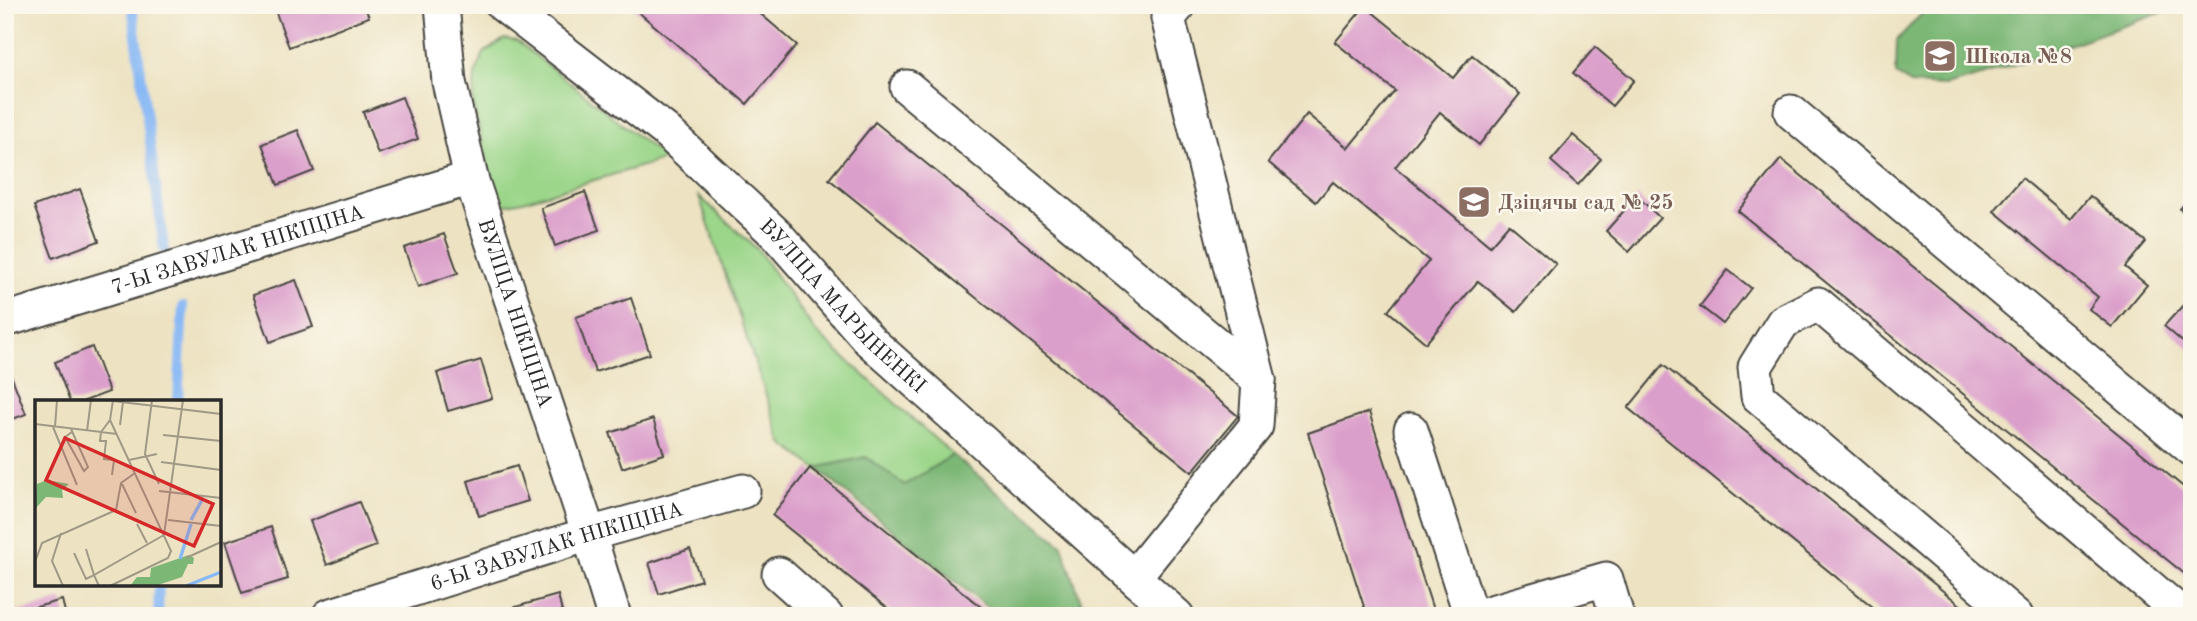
<svg xmlns="http://www.w3.org/2000/svg" width="2197" height="621" font-family="'Old Standard TT',serif">
<rect width="100%" height="100%" fill="#fbf7ec"/>
<filter id="ink" filterUnits="userSpaceOnUse"><feTurbulence type="fractalNoise" baseFrequency=".0143" numOctaves="2"/><feDisplacementMap in="SourceGraphic" scale="14" xChannelSelector="R" yChannelSelector="G"/><feConvolveMatrix kernelMatrix="1 2 1 2 8 2 1 2 1" color-interpolation-filters="sRGB"/></filter>
<filter id="wash" filterUnits="userSpaceOnUse"><feTurbulence type="fractalNoise" baseFrequency=".00686" numOctaves="4" result="noise"/><feDisplacementMap in="SourceGraphic" scale="28" xChannelSelector="R" yChannelSelector="G"/><feGaussianBlur stdDeviation="1.57" result="paint"/><feColorMatrix in="noise" values="0 0 0 0 0 0 0 0 0 0 0 0 0 0 0 0 0 1.4 0 .05"/><feComposite in="paint" operator="in"/></filter>
<g filter="url(#wash)">
<rect width="100%" height="100%" fill="#ede3c3"/>
<!-- green -->
<g fill="#9bd68a" stroke="#63805a" stroke-width="2">
<polygon points="504,39 517,41 666,159 523,201 498,206 473,105 475,75 484,53"/>
<polygon points="699,196 758,250 816,332 953,455 904,486 866,457 816,468 782,443"/>
</g>
<!-- forest -->
<g fill="#7cb776" stroke="#547150" stroke-width="2">
<polygon points="1930,5 2183,5 1981,76 1946,86 1910,84 1896,74 1897,40"/>
<polygon points="953,455 1062,545 1086,616 998,616 816,468 866,457 904,485"/>
</g>
<g fill="none" stroke-linecap="round" stroke-linejoin="round">
<!-- stream -->
<g stroke="#89b9f5" stroke-width="10">
<polyline points="132,5 164,249"/>
<polyline points="178,402 183,306"/>
<polyline points="158,616 159,584"/>
</g>
</g>
<g id="blocks">
<!-- building -->
<g fill="#db9fcb">
<polygon points="273,5 364,5 369,17 289,47"/>
<polygon points="630,5 750,5 797,45 747,104"/>
<polygon points="1365,6 1453,78 1472,55 1520,94 1479,145 1440,112 1395,167 1490,246 1509,224 1556,264 1516,312 1478,281 1426,343 1388,311 1429,261 1333,182 1316,202 1268,162 1307,114 1348,148 1395,91 1335,42"/>
<polygon points="1595,47 1634,80 1612,106 1573,73"/>
<polygon points="402,97 418,139 378,154 363,112"/>
<polygon points="875,122 1238,416 1192,472 829,179"/>
<polygon points="298,130 314,171 278,185 262,144"/>
<polygon points="1573,135 1601,159 1578,185 1551,161"/>
<polygon points="1781,159 2192,494 2192,580 1738,211"/>
<polygon points="2022,178 2071,219 2090,196 2146,242 2125,267 2147,285 2112,327 2089,309 2098,297 1994,211"/>
<polygon points="80,189 99,241 53,258 34,206"/>
<polygon points="585,192 599,230 555,246 541,208"/>
<polygon points="2192,195 2192,219 2180,209"/>
<polygon points="1637,196 1660,218 1629,252 1606,231"/>
<polygon points="444,234 458,273 418,287 404,248"/>
<polygon points="1728,270 1751,288 1723,324 1700,306"/>
<polygon points="296,280 313,327 270,342 253,295"/>
<polygon points="631,298 650,354 595,372 576,317"/>
<polygon points="2186,302 2192,307 2192,350 2164,326"/>
<polygon points="92,347 109,392 82,402 70,402 55,362"/>
<polygon points="481,360 492,398 448,411 437,373"/>
<polygon points="1663,365 1974,616 1884,616 1628,408"/>
<polygon points="9,370 26,414 5,422 5,372"/>
<polygon points="1369,412 1435,616 1367,616 1308,433"/>
<polygon points="653,419 664,454 622,468 610,433"/>
<polygon points="517,466 528,501 479,516 468,481"/>
<polygon points="810,468 992,616 897,616 772,515"/>
<polygon points="359,502 376,546 327,565 310,521"/>
<polygon points="271,527 288,579 242,593 225,542"/>
<polygon points="690,549 701,580 659,594 649,563"/>
<polygon points="558,595 563,616 515,616 512,608"/>
<polygon points="62,600 66,616 7,616 7,615"/>
<polygon points="1572,600 1577,616 1525,616"/>
</g>
</g>
</g>
<g filter="url(#ink)">
<use href="#blocks" fill-opacity="0" stroke="#484742" stroke-width="2"/>
<g fill="none" stroke-linecap="round" stroke-linejoin="round">
<defs>
<g id="minor">
<path id="s1" d="M442,5l7,77 22,96 118,356 25,82"/>
<path id="s2" d="M503,5l162,125 111,104 94,107 307,275"/>
<polyline points="907,87 1259,380"/>
<polyline points="1791,112 2192,449"/>
<path id="s3" d="M5,320l466,-142"/>
<polyline points="1411,430 1471,616"/>
<polyline points="779,574 826,616"/>
<polyline points="1134,577 1256,426 1259,380 1168,18 1179,5"/>
<path id="s4" d="M329,616l260,-82 154,-43"/>
<polyline points="1477,616 1606,579 1617,616"/>
<polyline points="2016,616 1758,396 1755,367 1783,322 1818,304 2184,616"/>
</g>
</defs>
<!-- minor casing -->
<use href="#minor" stroke="#484742" stroke-width="37"/>
<!-- minor -->
<use href="#minor" stroke="#fff" stroke-width="33"/>
</g>
</g>
<!-- icons -->
<defs>
<symbol id="school-square" viewBox="-11 -11 22 22"><rect x="-9" y="-9" width="18" height="18" rx="4" fill="#8d6e63" stroke="#fbf7ec"/><path d="M0-5L7-2L0 1L-7-2ZM-4 1L0 2.5L4 1V4Q0 6-4 4Z" fill="#fff"/></symbol>
</defs>
<g fill-rule="evenodd">
<use href="#school-square" x="1921" y="37" width="38" height="38"/>
<use href="#school-square" x="1455" y="183" width="38" height="38"/>
</g>
<g text-anchor="middle" stroke-width="5" stroke-linejoin="round" paint-order="stroke">
<!-- education labels -->
<g font-size="21" font-weight="bold" fill="#785e54" stroke="#fbf7ec" text-anchor="start">
<text x="1965" y="63">Школа №8</text>
<text x="1498" y="209">Дзіцячы сад № 25</text>
</g>
<!-- street labels -->
<g font-size="21" fill="#2b2b2b" stroke="#fbf7ec">
<text dy="7" stroke="none"><textPath href="#s3" startOffset="243">7-Ы ЗАВУЛАК НІКІЦІНА</textPath></text>
<text dy="7" stroke="none"><textPath href="#s2" startOffset="455">ВУЛІЦА МАРЫНЕНКІ</textPath></text>
<text dy="7" stroke="none"><textPath href="#s1" startOffset="318">ВУЛІЦА НІКІЦІНА</textPath></text>
<text dy="7" stroke="none"><textPath href="#s4" startOffset="238">6-Ы ЗАВУЛАК НІКІЦІНА</textPath></text>
</g>
</g>
<!-- overview -->
<g transform="translate(35 400)">
<rect width="186" height="186" fill="#ede3c3"/>
<path d="M12,80l22,4 -7,6 1,8 -17,-1 -11,12 2,-25zM154,155l5,3 -1,6h-5l-6,13 -24,8 -28,1 7,-9h13l1,-9z" fill="#7cb776"/>
<path fill="none" stroke="#89b9f5" stroke-width="3.5" d="M156,120l12,-22M145,159l11,-35M151,186l35,-14"/>
<path fill="none" stroke="#9f9986" stroke-width="2" d="M117,0l-7,54 14,30M78,1l108,13M75,20l61,131 -3,7 -58,28M0,24l66,8 9,-12 3,-20M85,25l3,-23M18,27l24,58M20,27l2,-27M36,29l17,38 -4,4 -19,-34 7,-5M52,31l4,-31M128,35l58,6M94,60l28,-6M126,62l60,8M77,75l2,-15 -10,-1 2,-18h-6l1,-9 16,2M87,84l14,29M124,91l62,7M133,120l53,6M102,124l10,19M26,133l-9,28 11,25M51,149l8,26 70,-40 19,-135M39,153l12,26 8,-4 5,11M151,158l35,-16M0,162l7,-19 74,-33 5,-27 14,-10"/>
<path fill="#d62828" fill-opacity="0.15" stroke="#d62828" stroke-width="3.5" d="M30,38l148,66 -19,42 -148,-66z"/>
<rect width="186" height="186" fill="none" stroke="#2b2b2b" stroke-width="3.5"/>
</g>
<!-- margin -->
<rect width="2197" height="621" fill="none" stroke="#fbf7ec" stroke-width="28"/>
</svg>
